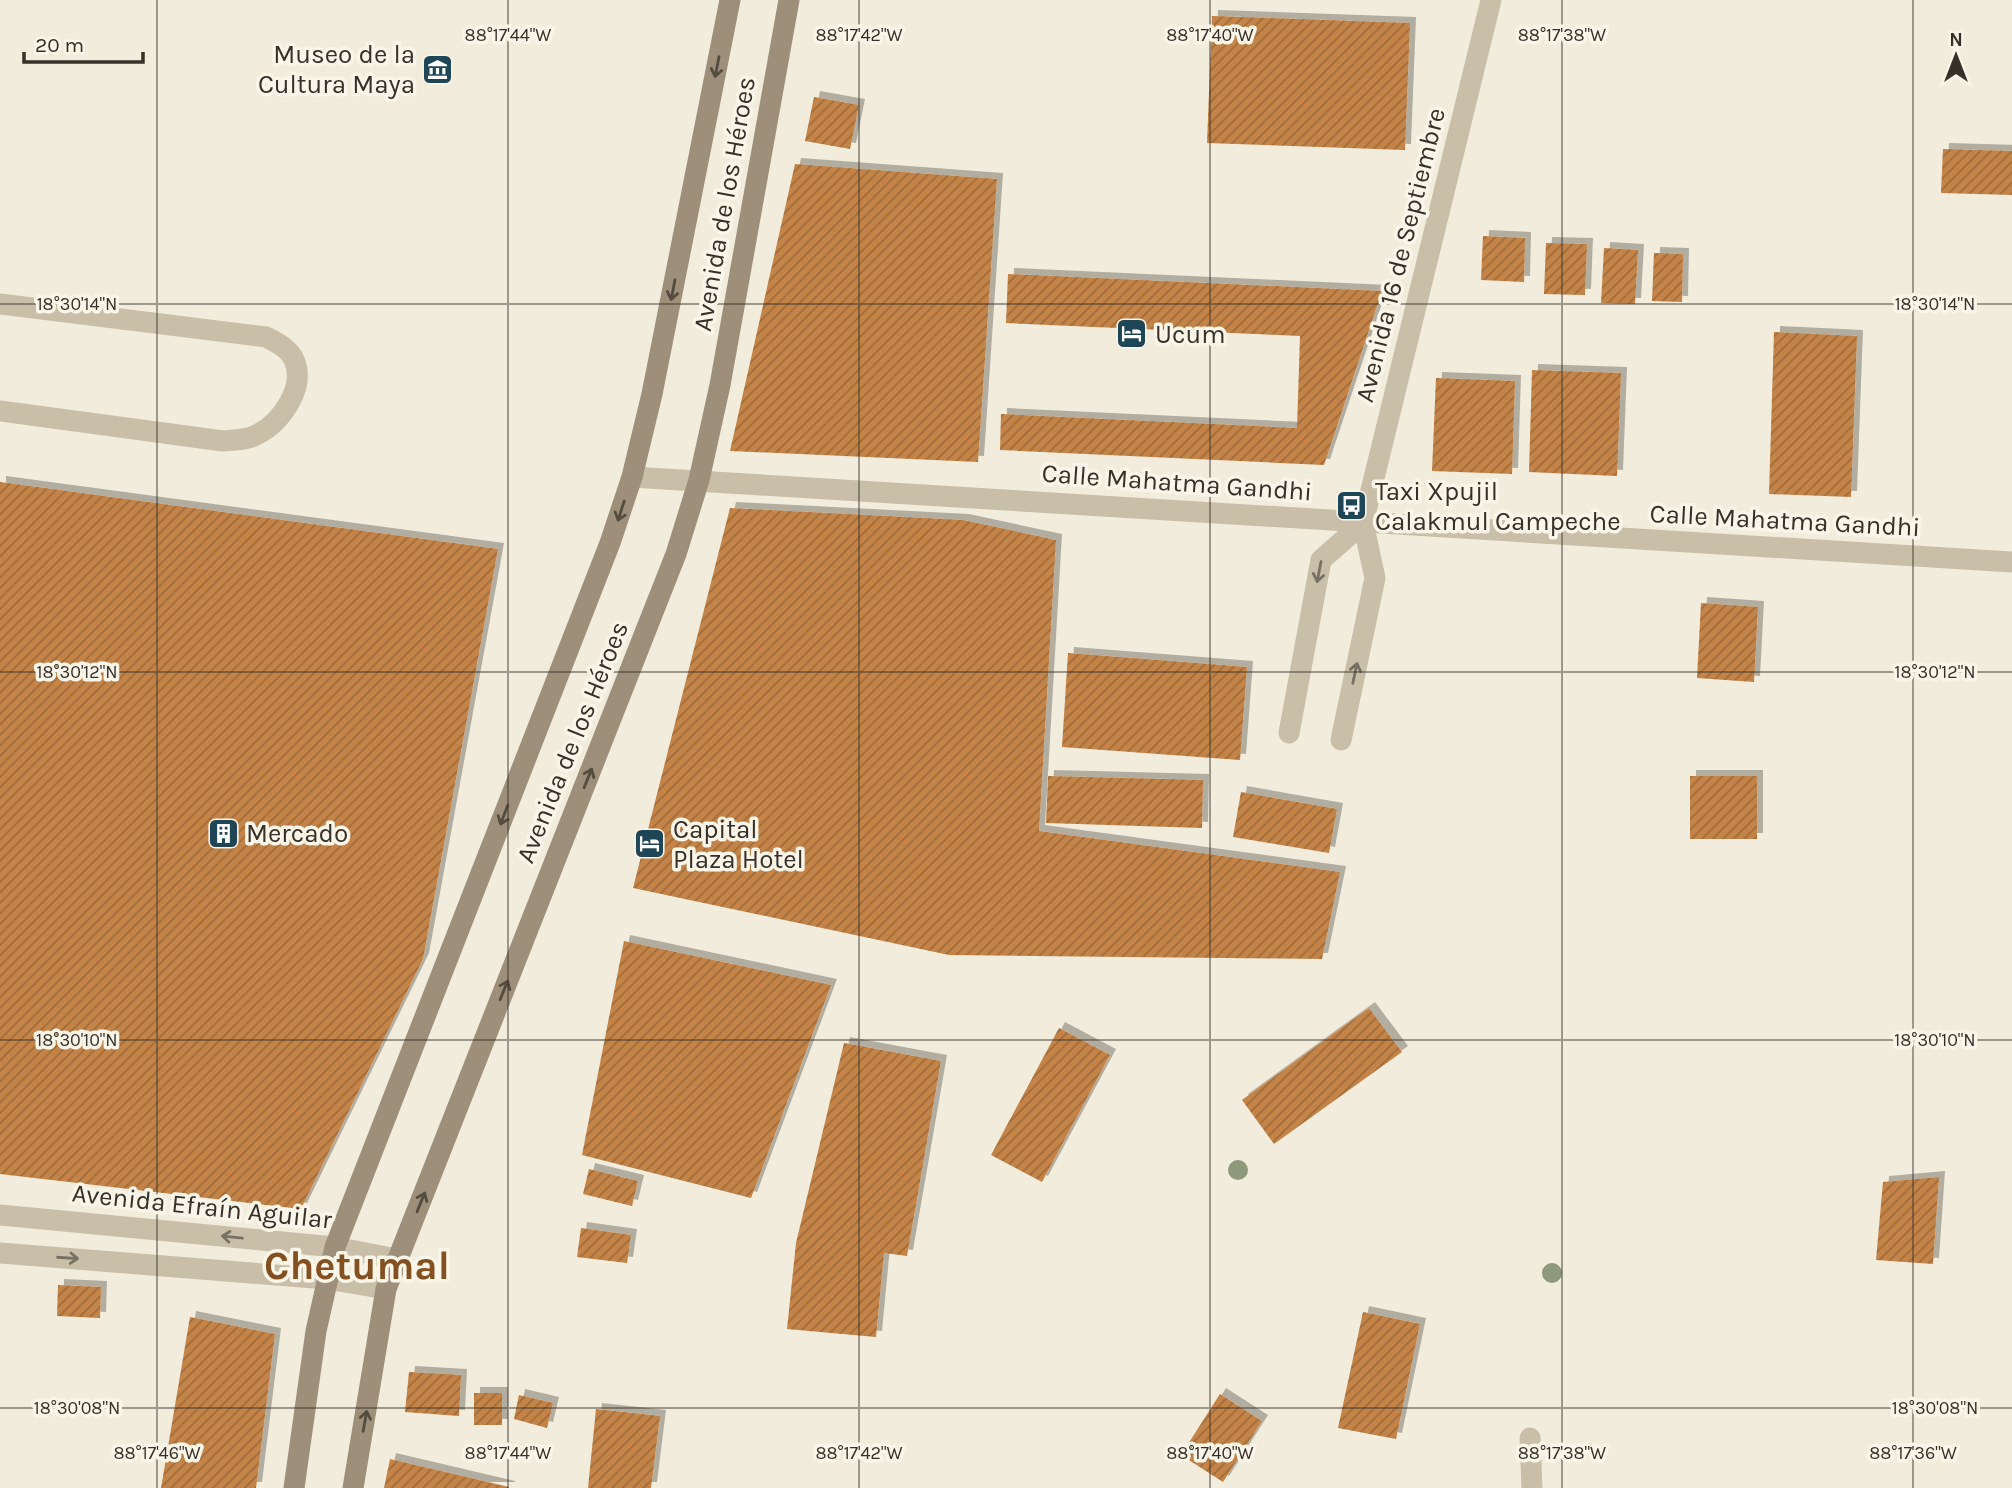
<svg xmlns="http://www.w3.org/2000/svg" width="2012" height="1488" font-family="Karla,sans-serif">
<defs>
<pattern id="building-hatch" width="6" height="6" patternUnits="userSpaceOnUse" patternTransform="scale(1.75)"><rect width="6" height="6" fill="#c48347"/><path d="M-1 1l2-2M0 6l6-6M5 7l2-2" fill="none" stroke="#a06c3b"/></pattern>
<filter id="shadow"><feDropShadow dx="6" dy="-6" stdDeviation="0" flood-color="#0004"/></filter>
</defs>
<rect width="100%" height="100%" fill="#f2ecdc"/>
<!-- building -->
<g fill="url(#building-hatch)" filter="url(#shadow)">
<polygon points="1212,16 1410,23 1405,150 1207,143"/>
<polygon points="814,97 859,105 850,149 805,141"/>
<polygon points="1943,149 2012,151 2012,195 1941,193"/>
<polygon points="795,164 997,179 978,462 730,451"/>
<polygon points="1483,236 1525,238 1524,282 1481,280"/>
<polygon points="1546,243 1587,244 1585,295 1544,294"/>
<polygon points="1604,248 1638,250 1635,304 1601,303"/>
<polygon points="1654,253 1683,254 1682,302 1652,301"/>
<polygon points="1008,274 1382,291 1324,465 1000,450 1001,414 1297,428 1300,336 1006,323"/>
<polygon points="1774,332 1857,336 1851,497 1769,494"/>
<polygon points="1532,370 1621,373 1617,476 1529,472"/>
<polygon points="1436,378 1515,381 1512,474 1432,471"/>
<polygon points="0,482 498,549 423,959 301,1209 0,1174"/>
<polygon points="730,508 963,520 1056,540 1039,831 1340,872 1322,959 949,955 633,888"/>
<polygon points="1701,603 1758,607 1754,682 1697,678"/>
<polygon points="1068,653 1247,667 1240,760 1062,747"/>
<polygon points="1048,776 1203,780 1202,828 1046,823"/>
<rect x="1690" y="776" width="67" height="63"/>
<polygon points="1241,792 1337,809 1329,853 1233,837"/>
<polygon points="624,941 831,985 751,1198 582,1155"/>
<polygon points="1369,1008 1402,1052 1274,1144 1242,1100"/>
<polygon points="1059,1028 1110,1055 1042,1182 991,1155"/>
<polygon points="844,1043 941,1061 907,1256 884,1253 876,1337 787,1329 796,1243"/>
<polygon points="589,1169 638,1181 632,1206 583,1194"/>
<polygon points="1939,1177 1933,1264 1876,1260 1883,1182"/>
<polygon points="581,1228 631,1235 627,1263 577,1257"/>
<polygon points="58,1285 101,1287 100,1318 57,1316"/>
<polygon points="1363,1312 1420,1324 1396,1439 1338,1428"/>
<polygon points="190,1317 275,1334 256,1488 161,1488"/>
<polygon points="409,1372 461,1375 459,1416 405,1412"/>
<rect x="474" y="1393" width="28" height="32"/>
<polygon points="1220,1394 1262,1421 1223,1482 1181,1455"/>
<polygon points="519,1395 553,1403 547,1428 514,1419"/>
<polygon points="596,1409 660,1416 651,1488 588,1488"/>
<polygon points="390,1459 509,1487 509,1488 384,1488"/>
</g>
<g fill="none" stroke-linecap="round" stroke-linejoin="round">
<!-- lane -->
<g stroke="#c9bfa8" stroke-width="21">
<path d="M0,304l266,33c12,6 24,12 29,25 10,27 -15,62 -39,73 -9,5 -22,5 -33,6l-223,-30"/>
<polyline points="1289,733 1321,560 1363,523 1375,578 1341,740"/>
<polyline points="1530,1438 1532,1488"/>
</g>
<!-- street -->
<g stroke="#c9bfa8" stroke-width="21">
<polyline points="632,477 2012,562"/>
<polyline points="1363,523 1491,0"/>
<polyline points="0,1215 335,1247 397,1259"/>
<polyline points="0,1253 327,1279 386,1289"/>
</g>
<!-- secondary -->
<g stroke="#9d8f79" stroke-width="21">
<polyline points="294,1488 316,1331 335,1247 610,543 632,477 652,394 730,0"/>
<polyline points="353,1488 386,1289 676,554 699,480 720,385 789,0"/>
</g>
</g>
<!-- trees -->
<g fill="#8e987b">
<circle cx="1238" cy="1170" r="10"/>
<circle cx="1552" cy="1273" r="10"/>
</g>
<!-- one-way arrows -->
<defs><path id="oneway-shaft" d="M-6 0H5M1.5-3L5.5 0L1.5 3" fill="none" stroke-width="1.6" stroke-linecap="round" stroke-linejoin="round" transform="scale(1.75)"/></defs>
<g stroke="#554c40">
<use href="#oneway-shaft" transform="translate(717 67) rotate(101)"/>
<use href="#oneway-shaft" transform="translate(673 290) rotate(101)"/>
<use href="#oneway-shaft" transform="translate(621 511) rotate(108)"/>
<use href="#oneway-shaft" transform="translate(588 778) rotate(-68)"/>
<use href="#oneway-shaft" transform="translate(504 815) rotate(111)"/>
<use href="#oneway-shaft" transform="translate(504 990) rotate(-68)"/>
<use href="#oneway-shaft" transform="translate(421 1202) rotate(-68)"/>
<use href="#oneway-shaft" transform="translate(365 1421) rotate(-80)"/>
</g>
<g stroke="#787062">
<use href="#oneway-shaft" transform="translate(1319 572) rotate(101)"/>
<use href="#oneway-shaft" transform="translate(1355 673) rotate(-78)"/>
<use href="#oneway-shaft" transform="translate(232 1237) rotate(-174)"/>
<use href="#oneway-shaft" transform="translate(68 1258) rotate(4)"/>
</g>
<!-- ticks -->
<path fill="none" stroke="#363028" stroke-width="2" stroke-opacity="0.45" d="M157,0v1488M508,0v1488M859,0v1488M1210,0v1488M1562,0v1488M1913,0v1488M0,304h2012M0,672h2012M0,1040h2012M0,1408h2012"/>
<!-- icons -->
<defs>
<symbol id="museum-square" viewBox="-11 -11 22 22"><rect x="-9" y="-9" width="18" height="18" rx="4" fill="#1e4657" stroke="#f9f5e8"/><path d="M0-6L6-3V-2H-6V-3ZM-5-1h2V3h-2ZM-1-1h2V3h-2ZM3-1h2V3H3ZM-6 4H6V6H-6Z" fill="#fff"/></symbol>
<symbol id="hotel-square" viewBox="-11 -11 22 22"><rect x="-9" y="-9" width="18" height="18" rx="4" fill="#1e4657" stroke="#f9f5e8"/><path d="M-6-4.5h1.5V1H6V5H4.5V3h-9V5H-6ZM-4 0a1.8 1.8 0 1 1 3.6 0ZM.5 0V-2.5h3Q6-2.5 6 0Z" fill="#fff"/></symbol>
<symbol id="bus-square" viewBox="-11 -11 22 22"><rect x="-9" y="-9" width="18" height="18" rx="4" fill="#1e4657" stroke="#f9f5e8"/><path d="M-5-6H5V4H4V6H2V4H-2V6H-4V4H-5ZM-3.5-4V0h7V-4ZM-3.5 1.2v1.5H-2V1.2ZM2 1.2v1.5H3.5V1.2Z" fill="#fff"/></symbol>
<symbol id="building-square" viewBox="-11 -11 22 22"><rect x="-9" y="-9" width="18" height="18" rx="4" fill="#1e4657" stroke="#f9f5e8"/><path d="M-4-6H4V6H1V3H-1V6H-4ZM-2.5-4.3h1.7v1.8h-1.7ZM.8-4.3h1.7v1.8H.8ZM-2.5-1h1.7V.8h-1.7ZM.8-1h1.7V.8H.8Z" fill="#fff"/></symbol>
</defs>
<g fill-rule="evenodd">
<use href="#museum-square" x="420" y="52" width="35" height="35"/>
<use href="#hotel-square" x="1114" y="316" width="35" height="35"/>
<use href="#bus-square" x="1334" y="488" width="35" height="35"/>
<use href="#building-square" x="206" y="816" width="35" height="35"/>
<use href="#hotel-square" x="632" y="826" width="35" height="35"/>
</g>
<g text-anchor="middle" stroke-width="7" stroke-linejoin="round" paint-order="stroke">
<!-- poi labels -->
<g font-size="26" fill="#363028" stroke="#f9f5e8" text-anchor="start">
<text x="415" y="63" text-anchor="end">Museo de la<tspan x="415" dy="30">Cultura Maya</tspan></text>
<text x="1155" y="343">Ucum</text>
<text x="1375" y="500">Taxi Xpujil<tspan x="1375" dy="30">Calakmul Campeche</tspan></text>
<text x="673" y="838">Capital<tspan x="673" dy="30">Plaza Hotel</tspan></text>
<text x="246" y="842">Mercado</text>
</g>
<!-- street labels -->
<g font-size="26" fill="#363028" stroke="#f9f5e8">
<text transform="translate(724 204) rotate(-80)" y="9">Avenida de los Héroes</text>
<text transform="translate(1400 255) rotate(-76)" y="9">Avenida 16 de Septiembre</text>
<text transform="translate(1177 482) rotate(4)" y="9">Calle Mahatma Gandhi</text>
<text transform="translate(1785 520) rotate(3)" y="9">Calle Mahatma Gandhi</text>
<text transform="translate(572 742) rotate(-68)" y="9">Avenida de los Héroes</text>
<text transform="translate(202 1206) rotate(6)" y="9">Avenida Efraín Aguilar</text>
</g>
<!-- town labels -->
<g font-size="40" font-weight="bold" fill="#845022" stroke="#f9f5e8">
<text x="357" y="1279">Chetumal</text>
</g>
</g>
<g font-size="18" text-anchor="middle" fill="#363028" stroke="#f9f5e8" stroke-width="7" stroke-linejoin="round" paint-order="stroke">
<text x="508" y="41">88°17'44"W</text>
<text x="859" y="41">88°17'42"W</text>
<text x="1210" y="41">88°17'40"W</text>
<text x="1562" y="41">88°17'38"W</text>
<text x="77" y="310">18°30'14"N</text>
<text x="1935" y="310">18°30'14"N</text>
<text x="77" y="678">18°30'12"N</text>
<text x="1935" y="678">18°30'12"N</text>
<text x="77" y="1046">18°30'10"N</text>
<text x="1935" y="1046">18°30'10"N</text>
<text x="77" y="1414">18°30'08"N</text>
<text x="1935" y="1414">18°30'08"N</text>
<text x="157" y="1459">88°17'46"W</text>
<text x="508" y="1459">88°17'44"W</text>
<text x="859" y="1459">88°17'42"W</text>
<text x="1210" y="1459">88°17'40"W</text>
<text x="1562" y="1459">88°17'38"W</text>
<text x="1913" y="1459">88°17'36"W</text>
</g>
<!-- north arrow -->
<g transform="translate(1956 56)" stroke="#f9f5e8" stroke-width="5" paint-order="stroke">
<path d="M0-5L12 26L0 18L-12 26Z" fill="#363028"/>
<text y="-10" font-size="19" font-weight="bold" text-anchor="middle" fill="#363028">N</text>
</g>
<!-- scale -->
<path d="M24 52v10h119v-10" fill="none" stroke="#363028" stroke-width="3.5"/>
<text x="35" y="52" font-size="21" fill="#363028" stroke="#f9f5e8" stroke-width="5" paint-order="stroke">20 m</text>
</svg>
